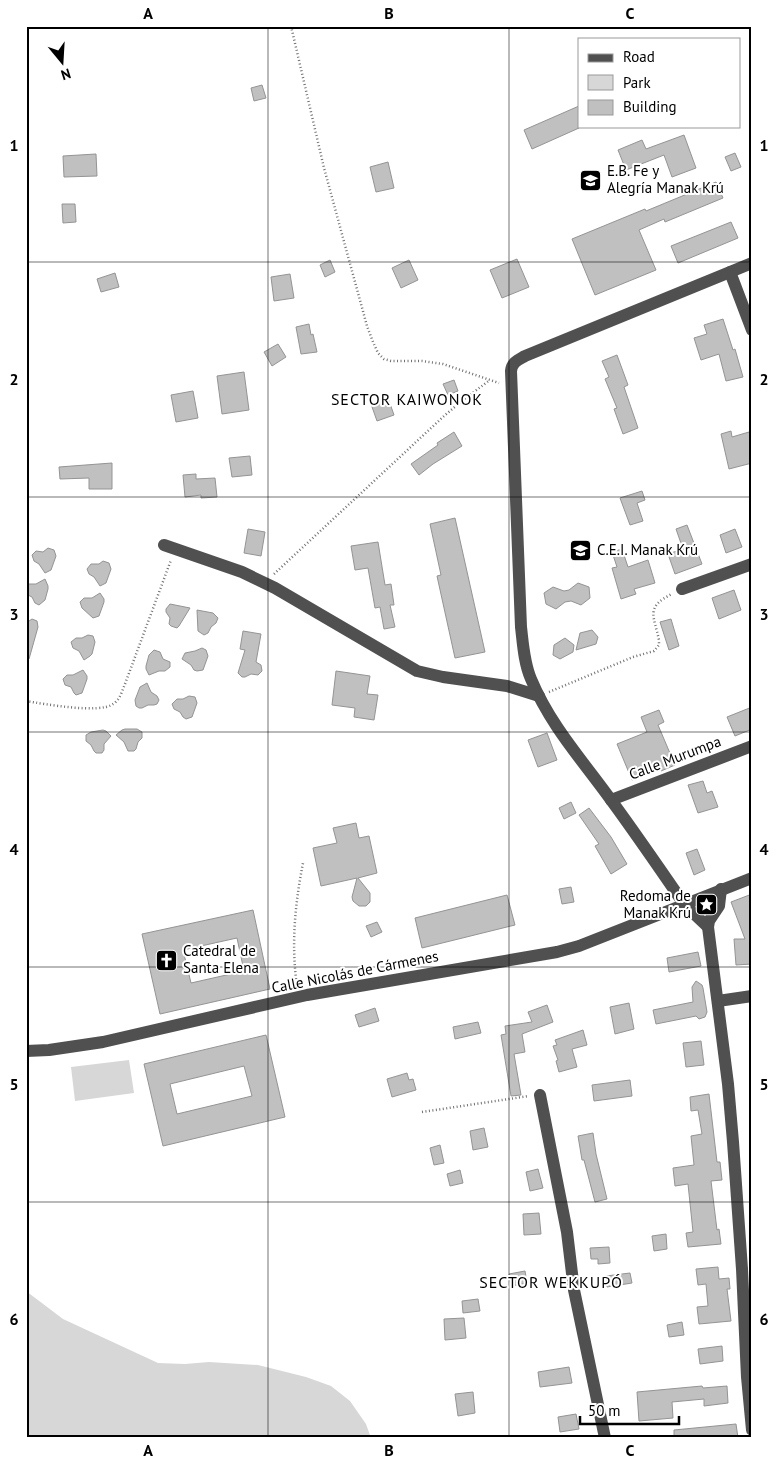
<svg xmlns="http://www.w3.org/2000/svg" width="778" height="1464" font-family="'PT Sans',sans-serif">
<rect width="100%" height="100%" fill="#fff"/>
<!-- green -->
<g fill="#d7d7d7">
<polygon points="129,1060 134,1093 75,1101 71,1067"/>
<polygon points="26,1291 63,1319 158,1363 185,1364 209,1362 258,1365 306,1377 331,1386 350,1401 366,1424 371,1438 26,1438"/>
</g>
<!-- building -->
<g fill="#c0c0c0" stroke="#949494" fill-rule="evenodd">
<polygon points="262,85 266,98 254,101 251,88"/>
<polygon points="579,106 579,128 532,149 524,130"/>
<polygon points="684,135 696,168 672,177 664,155 626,170 618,150 642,140 646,149"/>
<polygon points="735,153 741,167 731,171 725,157"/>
<polygon points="96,154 97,176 64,177 63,156"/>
<polygon points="388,162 394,188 376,192 370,167"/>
<polygon points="716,182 723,198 665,222 664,219 639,230 656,270 595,295 572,239 645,209 646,211"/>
<polygon points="62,204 75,204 76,222 63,223"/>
<polygon points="731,222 738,238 678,263 671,246"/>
<polygon points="517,259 529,287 502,298 490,270"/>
<polygon points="330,260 335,272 325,277 320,265"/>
<polygon points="409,260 418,280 401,288 392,268"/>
<polygon points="115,273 119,287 101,292 97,279"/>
<polygon points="290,274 294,298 274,301 271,277"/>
<polygon points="723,319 733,350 735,349 743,377 726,381 719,354 701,360 694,338 707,334 704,325"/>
<polygon points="309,324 311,335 313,334 317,352 301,354 296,327"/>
<polygon points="278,344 286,357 272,366 264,352"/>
<polygon points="617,355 628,385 624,387 638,428 623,434 614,409 617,408 605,379 609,377 602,361"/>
<polygon points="244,372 249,410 222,414 217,376"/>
<polygon points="454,380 458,391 448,395 443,384"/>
<polygon points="193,391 198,418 176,422 171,395"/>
<polygon points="388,398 394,415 377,421 371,404"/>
<polygon points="731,431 732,437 749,432 752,442 752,463 729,469 721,434"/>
<polygon points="454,432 462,446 433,464 419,475 411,464 438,445 437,443"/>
<polygon points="250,456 252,475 232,477 229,458"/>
<polygon points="112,463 112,489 89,489 89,478 60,479 59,467"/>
<polygon points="196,474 196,479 215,478 217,497 201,498 201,495 185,497 183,475"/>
<polygon points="642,491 645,500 637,503 643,521 630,525 620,498"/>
<polygon points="455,518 485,652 455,658 437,576 441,575 430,524"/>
<polygon points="687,525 702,564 675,574 668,554 683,549 676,529"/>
<polygon points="248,529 265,532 261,556 244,553"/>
<polygon points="735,529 742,547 726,553 720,535"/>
<polygon points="378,542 385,585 391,584 394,605 390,605 395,627 384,629 380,607 375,608 368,568 355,570 351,546"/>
<polygon points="48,548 54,550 56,556 51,570 45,573 39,564 34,561 32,555 36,551 43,552"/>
<polygon points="622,549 628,567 648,560 655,583 634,589 636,594 621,599 612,568 617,567 612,552"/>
<polygon points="103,561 109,563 111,569 106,583 100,586 94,577 89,574 87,569 91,564 99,564"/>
<polygon points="45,579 48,586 48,589 45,600 39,605 35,603 32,597 26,594 26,584 36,584"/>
<polygon points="578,583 589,587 590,598 581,605 571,601 565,602 556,609 546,604 544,593 553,587 564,591 569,590"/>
<polygon points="734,590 741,610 719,619 712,598"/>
<polygon points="100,593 104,599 104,602 99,616 93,618 82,608 80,602 84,598 92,598"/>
<polygon points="170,604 190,608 179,626 177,628 171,626 169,624 170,618 166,612 166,609"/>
<polygon points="197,610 213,613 218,618 216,623 211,627 208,633 204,635 198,631"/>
<polygon points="32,619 37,621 38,627 29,659 26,659 26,623"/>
<polygon points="671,619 679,646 669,650 660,622"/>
<polygon points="592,630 598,637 596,644 576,650 580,633"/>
<polygon points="243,631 261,634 256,662 261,665 262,671 258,675 251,674 245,677 242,677 238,673 245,650 240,649"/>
<polygon points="88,635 93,636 95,642 92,654 90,656 84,660 79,651 73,648 71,642 76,638 82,638"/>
<polygon points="565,638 574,645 573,652 560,659 553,655 554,645"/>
<polygon points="202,648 206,650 208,656 203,670 197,671 194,670 191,665 182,659 185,653 195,651"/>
<polygon points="154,650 160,652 163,659 170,662 170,667 165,671 159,671 149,675 146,669 146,666 149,655"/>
<polygon points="83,670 87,676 87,679 82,693 76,695 74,693 71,687 65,685 63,679 67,675 73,675"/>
<polygon points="336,671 370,676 367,694 378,695 374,720 354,717 355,708 332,705"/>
<polygon points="147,683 151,692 157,696 159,700 157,704 154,705 148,705 142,708 139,708 136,706 135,700 140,687"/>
<polygon points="189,696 195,697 197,703 192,717 186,719 183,717 180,712 174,709 172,704 177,699 183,699"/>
<polygon points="752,707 752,729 735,736 727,717"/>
<polygon points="659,710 664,722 658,725 675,765 661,771 660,768 632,780 617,744 647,732 641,717"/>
<polygon points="125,729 137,729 142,732 142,738 138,742 136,749 134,751 128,751 124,742 116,735 122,730"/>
<polygon points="103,730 106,731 111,736 104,744 104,750 102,753 96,753 94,751 91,745 86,741 86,735 91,732"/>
<polygon points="547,733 557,760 538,767 528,740"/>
<polygon points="703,781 707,793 712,791 718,807 698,813 688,785"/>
<polygon points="571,802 576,813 564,819 559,808"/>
<polygon points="589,808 611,837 627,864 611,874 595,846 599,844 579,815"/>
<polygon points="356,823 359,838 369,836 377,873 358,878 370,893 370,902 366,906 359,906 353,901 352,897 357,878 321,886 313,848 337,843 333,828"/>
<polygon points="697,849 705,870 694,875 686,853"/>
<polygon points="571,887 574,902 562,904 559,889"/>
<polygon points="752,894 752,964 736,965 734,939 745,939 731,902"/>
<polygon points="507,895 515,925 422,948 415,918"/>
<path d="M253,910l17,79 -110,25 -18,-80zM237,938l7,33 -53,12 -8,-33z"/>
<polygon points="377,922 382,932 371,937 366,926"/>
<polygon points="698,952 701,966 669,972 667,958"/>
<polygon points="696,981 702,985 703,988 707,1012 705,1017 699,1019 696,1016 656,1024 653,1010 693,1002 692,987"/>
<polygon points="629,1003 634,1029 615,1034 610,1007"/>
<polygon points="547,1005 553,1022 522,1034 525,1052 514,1054 521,1095 511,1096 501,1035 506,1034 505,1026 532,1022 528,1012"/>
<polygon points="375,1008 379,1021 359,1027 355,1015"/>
<polygon points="478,1022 481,1033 455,1039 453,1027"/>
<polygon points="583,1030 587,1045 572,1049 577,1067 559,1072 556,1061 558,1060 553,1046 557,1045 555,1040"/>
<path d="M266,1035l19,82 -122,29 -19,-82zM244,1066l8,30 -75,18 -7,-30z"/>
<polygon points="701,1041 704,1065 686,1067 683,1043"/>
<polygon points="407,1073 409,1080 413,1079 416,1090 392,1097 387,1079"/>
<polygon points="630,1080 632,1096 594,1101 592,1085"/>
<polygon points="709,1094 717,1162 720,1162 722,1180 711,1181 717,1230 719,1229 721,1244 688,1247 686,1233 693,1232 688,1184 675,1186 673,1168 694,1165 691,1136 702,1134 698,1110 691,1111 690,1097"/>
<polygon points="484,1128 488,1147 473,1150 470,1131"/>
<polygon points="593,1133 596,1154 607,1199 595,1202 584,1160 582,1160 578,1136"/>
<polygon points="440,1145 444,1163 434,1165 430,1148"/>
<polygon points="538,1169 543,1188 530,1191 526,1172"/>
<polygon points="460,1170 463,1183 450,1186 447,1174"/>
<polygon points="539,1213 541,1234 524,1235 523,1214"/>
<polygon points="666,1234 667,1249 654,1251 652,1236"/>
<polygon points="609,1247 610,1263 598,1264 598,1259 591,1259 590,1248"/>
<polygon points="718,1267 719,1279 729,1278 730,1289 727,1289 731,1321 699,1324 697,1307 708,1306 706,1284 698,1285 696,1269"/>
<polygon points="525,1271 527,1283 511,1286 509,1274"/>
<polygon points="630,1273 632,1283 607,1287 606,1276"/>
<polygon points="478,1299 480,1311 463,1313 462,1301"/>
<polygon points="464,1318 466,1338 445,1340 444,1319"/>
<polygon points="682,1322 684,1335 669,1337 667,1325"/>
<polygon points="722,1346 723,1361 700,1364 698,1349"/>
<polygon points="569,1367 572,1383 540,1387 538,1372"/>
<polygon points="702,1386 703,1388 727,1386 728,1403 704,1406 704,1399 672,1402 673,1418 639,1421 637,1392"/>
<polygon points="473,1392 475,1413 458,1416 455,1394"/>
<polygon points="576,1414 579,1429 560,1432 558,1417"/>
<polygon points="736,1424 738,1438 674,1438 674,1430"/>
</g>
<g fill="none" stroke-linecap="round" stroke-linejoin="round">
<!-- path -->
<g stroke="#727272" stroke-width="2.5" stroke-dasharray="1 2.5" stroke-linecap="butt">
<polyline points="291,26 324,168 367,326 373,342 378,353 384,359 391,361 422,361 443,364 499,383"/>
<polyline points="274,574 444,416 463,400 490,380"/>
<path d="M549,692l84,-35 21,-6 5,-6v-5c-5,-24 -14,-33 13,-46"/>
<path d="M26,701c18,3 74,13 87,3 7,-4 9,-13 12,-20l46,-124"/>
<path d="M297,986c-6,-41 -2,-82 6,-123"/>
<polyline points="422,1112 529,1096"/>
</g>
<!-- minor -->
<g stroke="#505050" stroke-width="12">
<polyline points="730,272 752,330"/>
<polyline points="164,545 242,572 275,588 417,671 443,677 507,686 539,696"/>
<polyline points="682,589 752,564"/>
<polyline points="611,800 752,746"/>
<polyline points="721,889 719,906 709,921 708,927 728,1084 733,1142 742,1269 747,1377 752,1430"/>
<path d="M708,927l-18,-17 -6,-6c-24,-35 -48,-70 -73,-104 -28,-39 -61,-75 -80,-121 -7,-16 -8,-35 -10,-52l-10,-256c1,-9 7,-11 14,-15l227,-93"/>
<polyline points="718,1001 752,996"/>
<polyline points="26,1051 49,1050 103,1042 307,995 557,952 579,946 752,878"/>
<polyline points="540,1095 567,1232 574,1290 605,1438"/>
</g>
</g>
<!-- grid -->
<path fill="none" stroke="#000" stroke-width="1" stroke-opacity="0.55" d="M268,26v1412M509,26v1412M26,262h726M26,497h726M26,732h726M26,967h726M26,1202h726"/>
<!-- icons -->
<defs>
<symbol id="school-square" viewBox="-11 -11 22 22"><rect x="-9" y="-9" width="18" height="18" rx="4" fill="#000" stroke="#fff"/><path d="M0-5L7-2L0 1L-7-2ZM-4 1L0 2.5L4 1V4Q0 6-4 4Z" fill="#fff"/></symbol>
<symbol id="sight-square" viewBox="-11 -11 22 22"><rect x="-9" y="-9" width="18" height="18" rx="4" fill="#000" stroke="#fff"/><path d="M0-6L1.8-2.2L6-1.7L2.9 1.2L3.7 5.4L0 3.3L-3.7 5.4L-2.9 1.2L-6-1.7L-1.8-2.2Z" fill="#fff"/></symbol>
<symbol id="church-square" viewBox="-11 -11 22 22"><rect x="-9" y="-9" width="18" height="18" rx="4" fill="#000" stroke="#fff"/><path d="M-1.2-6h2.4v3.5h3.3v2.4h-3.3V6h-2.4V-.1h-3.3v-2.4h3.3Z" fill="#fff"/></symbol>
</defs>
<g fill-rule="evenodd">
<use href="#school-square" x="578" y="168" width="25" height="25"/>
<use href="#school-square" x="568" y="538" width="25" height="25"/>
<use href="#sight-square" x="694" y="892" width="25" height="25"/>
<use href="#church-square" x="154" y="948" width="25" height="25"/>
</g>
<g text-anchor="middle" stroke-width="4" stroke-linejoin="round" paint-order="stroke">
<!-- poi labels -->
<g font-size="15" fill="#000" stroke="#fff" text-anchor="start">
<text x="607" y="176">E.B. Fe y<tspan x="607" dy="17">Alegría Manak Krú</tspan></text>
<text x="597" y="555">C.E.I. Manak Krú</text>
<text x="691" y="901" text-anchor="end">Redoma de<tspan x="691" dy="17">Manak Krú</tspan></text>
<text x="183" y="956">Catedral de<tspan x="183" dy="17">Santa Elena</tspan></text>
</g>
<!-- street labels -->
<g font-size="15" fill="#000" stroke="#fff">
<text transform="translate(675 758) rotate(-21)" y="5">Calle Murumpa</text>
<text transform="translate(355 972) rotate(-11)" y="5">Calle Nicolás de Cármenes</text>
</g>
<!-- neighbourhood labels -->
<g font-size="16" letter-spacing="1" fill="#000" stroke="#fff">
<text x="407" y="405">SECTOR KAIWONOK</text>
<text x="551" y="1288">SECTOR WEKKUPÓ</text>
</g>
</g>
<!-- border -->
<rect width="778" height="1464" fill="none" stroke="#ffffff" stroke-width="55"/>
<!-- legend -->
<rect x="578" y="38" width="162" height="90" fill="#ffffff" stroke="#999999"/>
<rect x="588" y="54" width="25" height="8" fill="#505050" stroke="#999999"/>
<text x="623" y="62" font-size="15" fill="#000000">Road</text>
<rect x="588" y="75" width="25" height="15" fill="#d7d7d7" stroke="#999999"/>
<text x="623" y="88" font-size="15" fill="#000000">Park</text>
<rect x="588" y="100" width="25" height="15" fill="#c0c0c0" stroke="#999999"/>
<text x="623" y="112" font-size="15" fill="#000000">Building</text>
<!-- north arrow -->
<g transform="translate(62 62) rotate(162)" stroke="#ffffff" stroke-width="4" paint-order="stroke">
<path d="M0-4L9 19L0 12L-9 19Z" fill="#000000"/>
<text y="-8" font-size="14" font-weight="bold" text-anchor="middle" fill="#000000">N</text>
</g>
<!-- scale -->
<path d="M580 1416v8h99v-8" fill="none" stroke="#000000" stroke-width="2.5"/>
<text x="588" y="1416" font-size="15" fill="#000000" stroke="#ffffff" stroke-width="4" paint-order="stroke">50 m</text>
<rect x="28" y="28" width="722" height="1408" fill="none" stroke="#000" stroke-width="2"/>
<g font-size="16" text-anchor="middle" font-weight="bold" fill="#000">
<text x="148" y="19">A</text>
<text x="389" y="19">B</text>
<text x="630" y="19">C</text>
<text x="14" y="151">1</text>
<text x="764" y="151">1</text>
<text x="14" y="385">2</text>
<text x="764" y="385">2</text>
<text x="14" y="620">3</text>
<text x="764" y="620">3</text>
<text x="14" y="855">4</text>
<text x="764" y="855">4</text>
<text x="14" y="1090">5</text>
<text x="764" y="1090">5</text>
<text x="14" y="1325">6</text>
<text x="764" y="1325">6</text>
<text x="148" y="1456">A</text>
<text x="389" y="1456">B</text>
<text x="630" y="1456">C</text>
</g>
</svg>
